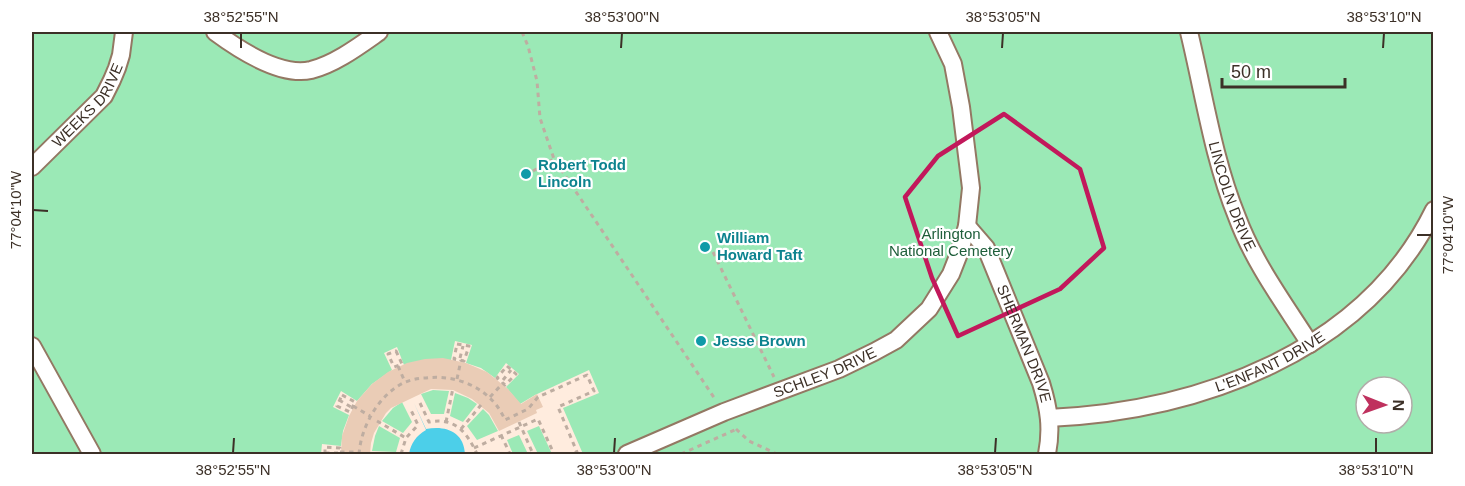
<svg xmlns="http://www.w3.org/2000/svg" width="1465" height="486" font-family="Arial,sans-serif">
<rect width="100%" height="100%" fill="#ffecde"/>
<!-- green -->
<g fill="#9be9b6" fill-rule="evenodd">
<path d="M32,32h1401v422h-850l-20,-46 36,-15 -10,-23 -54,25 -15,9 -14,-17 13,-13 -13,-11 -11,15 -14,-10 -15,-5 6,-18 -17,-4 -4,19 -21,-1 -26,6 -7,-18 -13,6 8,17 -20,14 -15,17 -16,-10 -8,16 16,8 -6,16 -2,15 -19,-2 -1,10h-289zM1366,387h36v36h-36z"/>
<polygon points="433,390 449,391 444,414 431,414 421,394"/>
<polygon points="455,393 468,398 477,404 463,422 450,416"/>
<polygon points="402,402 412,422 403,433 382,421 393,408"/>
<polygon points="483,409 489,415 498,431 477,440 467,426"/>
<polygon points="379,426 400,438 396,452 372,451 375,436"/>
<polygon points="539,426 552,454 538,454 527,431"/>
<polygon points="519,435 528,454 513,454 507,440"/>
</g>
<!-- water -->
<path fill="#4ccfe9" d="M414,403l12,26c20,-4 38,3 39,25h-56c2,-11 7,-18 17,-24z"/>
<!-- building -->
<polygon fill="#eaccb6" points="443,358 466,363 487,372 508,389 521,404 537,394 543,407 536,410 537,413 499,431 489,413 472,399 453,390 431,389 391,408 386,413 374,433 371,443 370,454 341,454 342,436 349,416 357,401 372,384 388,372 407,363 425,359"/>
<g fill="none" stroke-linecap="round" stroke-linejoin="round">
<defs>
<g id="minor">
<path d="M215,32c23,17 65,45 96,38 24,-6 48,-24 68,-38"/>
<path id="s1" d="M1189,32c15,62 24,126 48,185 17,46 47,86 73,127"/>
<path id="s2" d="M32,167l72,-71 8,-16 5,-12 4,-13 3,-23"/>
<path id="s3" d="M967,226l19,22 55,135c8,26 11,45 6,71"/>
<polyline points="32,346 92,454"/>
<path id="s4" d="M1049,418c149,-7 315,-65 385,-208"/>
<path id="s5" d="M627,454l97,-42 115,-43 35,-17 22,-12 33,-31 22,-35 9,-23 7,-25 4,-38 -10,-81 -8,-43 -15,-32"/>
</g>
</defs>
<!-- minor casing -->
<use href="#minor" stroke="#937863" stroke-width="20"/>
<!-- path -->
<g stroke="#beada1" stroke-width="3" stroke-dasharray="4.5 4.5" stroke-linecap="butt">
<polyline points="522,32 528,46 537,81 540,118 554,159 715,399"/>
<polyline points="533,171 554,159"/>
<polyline points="713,252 774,377"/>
<polygon points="457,344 469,346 464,361 454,359"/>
<polygon points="396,351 402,364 394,367 388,354"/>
<polyline points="460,358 463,346"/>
<polyline points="398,366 405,382"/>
<polygon points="507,366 516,374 505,385 497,378"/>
<polyline points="457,379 461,360"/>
<polyline points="503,380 511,370"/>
<polygon points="342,395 355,402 350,412 337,406"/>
<polyline points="490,397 503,383"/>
<polyline points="339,400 351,407"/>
<path d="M420,403l9,19c27,-5 38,11 48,32"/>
<polyline points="353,406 370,416"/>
<polyline points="377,421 406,438"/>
<polyline points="446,422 453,388"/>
<polyline points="519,422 533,454"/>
<polyline points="461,429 481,405"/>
<polyline points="736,429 749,441 777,454"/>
<polyline points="501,435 510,454"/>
<polyline points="474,448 538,419 554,454"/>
<polyline points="340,452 359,452"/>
<polyline points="325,453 338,453"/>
<polyline points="325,454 325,447 340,448 340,454"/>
<path d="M359,454c2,-27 19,-58 44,-71 7,-3 15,-5 23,-5 32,-4 66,11 79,42l23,-11 10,-12 49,-22 7,16 -36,16 19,45 -6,2"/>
<polyline points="370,454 377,454"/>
<polyline points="401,454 406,438 418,425 410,408"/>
<polyline points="681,454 737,429"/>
</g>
<!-- minor -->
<use href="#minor" stroke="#fff" stroke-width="16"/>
</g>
<!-- marked area -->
<path fill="none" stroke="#c2185b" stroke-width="4.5" stroke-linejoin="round" d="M1004,114l76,55 24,79 -44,41 -102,47 -26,-58 -27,-81 33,-41z"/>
<!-- ticks -->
<path fill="none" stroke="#3c3027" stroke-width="2" d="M241,48v-15M621,48l1,-15M1002,48l1,-15M1383,48l1,-15M33,210l15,1M1417,235h15M233,453l1,-15M614,453l1,-15M995,453l1,-15M1376,453v-15"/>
<!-- markers -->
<g fill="#0f9aa8" stroke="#fff" stroke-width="2">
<circle cx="526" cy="174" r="6"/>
<circle cx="705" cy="247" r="6"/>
<circle cx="701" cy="341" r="6"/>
</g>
<g text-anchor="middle" stroke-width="4.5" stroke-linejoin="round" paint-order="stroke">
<!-- street labels -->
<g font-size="15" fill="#3c3027" stroke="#fff">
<text dy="5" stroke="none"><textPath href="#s2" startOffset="84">WEEKS DRIVE</textPath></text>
<text dy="5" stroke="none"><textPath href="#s1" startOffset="170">LINCOLN DRIVE</textPath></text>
<text dy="5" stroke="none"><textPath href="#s3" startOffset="132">SHERMAN DRIVE</textPath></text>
<text dy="5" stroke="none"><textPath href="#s4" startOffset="230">L'ENFANT DRIVE</textPath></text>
<text dy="5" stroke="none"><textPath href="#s5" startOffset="214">SCHLEY DRIVE</textPath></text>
</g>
<!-- culture labels -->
<g font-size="15" font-weight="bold" fill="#0d838f" stroke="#fff" text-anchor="start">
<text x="538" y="170">Robert Todd<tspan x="538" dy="17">Lincoln</tspan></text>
<text x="717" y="243">William<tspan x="717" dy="17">Howard Taft</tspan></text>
<text x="713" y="346">Jesse Brown</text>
</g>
<!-- park labels -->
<g font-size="15" fill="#1e5e3a" stroke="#fff">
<text x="951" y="239">Arlington<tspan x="951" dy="17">National Cemetery</tspan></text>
</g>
</g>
<!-- border -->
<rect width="1465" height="486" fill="none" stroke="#ffffff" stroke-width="66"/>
<!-- north arrow -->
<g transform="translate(1384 405) rotate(91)"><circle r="28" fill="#ffffff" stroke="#b1aca9" stroke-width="1.5"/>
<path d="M0-4.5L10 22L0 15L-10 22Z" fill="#bf315e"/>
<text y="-9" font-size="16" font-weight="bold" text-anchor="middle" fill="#3c3027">N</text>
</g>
<!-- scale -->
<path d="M1222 78v9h123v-9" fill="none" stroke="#3c3027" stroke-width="3"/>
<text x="1231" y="78" font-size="18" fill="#3c3027" stroke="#ffffff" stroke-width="4.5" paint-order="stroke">50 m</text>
<rect x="33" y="33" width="1399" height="420" fill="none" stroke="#3c3027" stroke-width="2"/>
<g font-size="15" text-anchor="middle" fill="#3c3027">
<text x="241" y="22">38°52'55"N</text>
<text x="622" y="22">38°53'00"N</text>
<text x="1003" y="22">38°53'05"N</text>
<text x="1384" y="22">38°53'10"N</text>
<text transform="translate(16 210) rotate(-90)" y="5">77°04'10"W</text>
<text transform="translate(1448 235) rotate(-90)" y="5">77°04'10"W</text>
<text x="233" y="475">38°52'55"N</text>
<text x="614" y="475">38°53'00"N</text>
<text x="995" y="475">38°53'05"N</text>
<text x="1376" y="475">38°53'10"N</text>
</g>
</svg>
